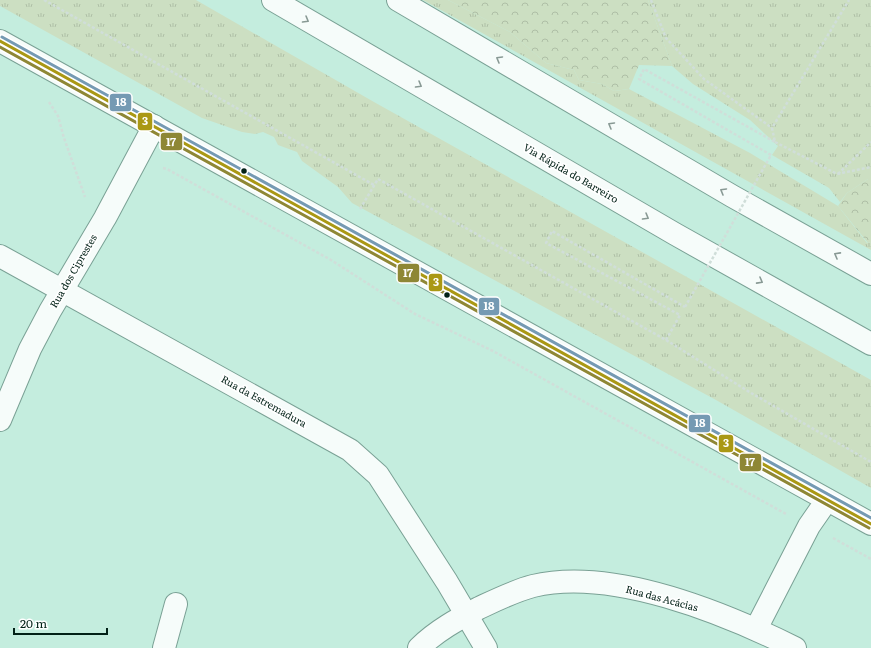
<svg xmlns="http://www.w3.org/2000/svg" width="871" height="648" font-family="Literata,serif">
<defs>
<pattern id="grass-tufts" width="24" height="20" patternUnits="userSpaceOnUse"><rect width="24" height="20" fill="#ccdfc2"/><path d="M3 7l-1-3M5 7V3M7 7l1-3M15 17l-1-3M17 17v-4M19 17l1-3" fill="none" stroke="#aebfa6"/></pattern>
<pattern id="forest-crowns" width="20" height="18" patternUnits="userSpaceOnUse"><rect width="20" height="18" fill="#ccdfc2"/><path d="M2 6a3 3 0 1 1 6 0M12 15a3 3 0 1 1 6 0" fill="none" stroke="#aebfa6"/></pattern>
</defs>
<rect width="100%" height="100%" fill="#c4edde"/>
<!-- grass -->
<g fill="url(#grass-tufts)">
<polygon points="0,0 196,0 374,102 871,380 871,488 716,400 352,203 338,187 302,161 297,152 278,145 274,137 263,132 255,134 242,132 202,118 0,6"/>
<polygon points="423,0 448,0 510,32 546,63 574,70 579,80 602,84 614,91 629,89 750,153 838,206 867,243 871,242 871,250"/>
<polygon points="648,0 871,0 871,179 868,179 847,193 840,202 829,188 772,155 778,146 750,120 693,84 672,66"/>
</g>
<!-- forest -->
<g fill="url(#forest-crowns)">
<polygon points="448,0 648,0 672,66 639,65 629,89 614,91 602,84 579,80 574,70 546,63 510,32"/>
<polygon points="868,179 871,179 871,242 868,243 838,206 847,193"/>
</g>
<g fill="none" stroke-linecap="round" stroke-linejoin="round">
<defs>
<g id="street">
<polyline points="0,256 350,450 378,475 447,582 486,648"/>
<polyline points="0,420 30,349 50,311 105,218 154,126"/>
<polyline points="756,629 809,526 827,500"/>
<polyline points="164,648 176,604"/>
<path d="M419,648c17,-17 39,-29 60,-40 17,-8 35,-17 54,-22 79,-19 191,27 262,62"/>
</g>
<polyline id="secondary" points="0,41 871,524"/>
<g id="highway">
<polyline points="273,0 675,234 871,344"/>
<polyline points="398,0 732,196 871,274"/>
</g>
</defs>
<!-- street casing -->
<use href="#street" stroke="#7aa195" stroke-width="24"/>
<!-- secondary casing -->
<use href="#secondary" stroke="#7aa195" stroke-width="24"/>
<!-- highway casing -->
<use href="#highway" stroke="#7aa195" stroke-width="24"/>
<!-- path -->
<g stroke="#d0ded9" stroke-width="2.5" stroke-dasharray="3 2" stroke-linecap="butt">
<polyline points="44,0 374,185"/>
<polyline points="651,0 666,38 704,79 772,128"/>
<polyline points="49,102 58,116 64,138 85,197"/>
<polyline points="775,142 837,174 871,167"/>
<polyline points="771,155 639,79 644,69 775,142 772,128 849,0"/>
<polyline points="163,168 167,169 331,260 415,314 493,351 786,514"/>
<polyline points="838,174 871,142"/>
<polyline points="360,209 378,179 666,340 751,393 871,462"/>
<polyline points="666,340 680,315 546,243 552,231 685,307"/>
<polyline points="833,538 871,559"/>
</g>
<!-- street -->
<use href="#street" stroke="#f6fcfa" stroke-width="22"/>
<!-- secondary -->
<use href="#secondary" stroke="#f6fcfa" stroke-width="22"/>
<!-- highway -->
<use href="#highway" stroke="#f6fcfa" stroke-width="22"/>
<!-- path-bridge -->
<polyline stroke="#d0ded9" stroke-width="2.5" stroke-dasharray="3 2" stroke-linecap="butt" points="685,307 771,155"/>
<defs>
<polyline id="bus-1" points="0,41 871,524"/>
<polyline id="bus-2" points="0,47 869,528"/>
<polyline id="bus-3" points="2,37 871,518"/>
</defs>
<!-- bus-1 casing -->
<use href="#bus-1" stroke="#fff" stroke-width="6"/>
<!-- bus-2 casing -->
<use href="#bus-2" stroke="#fff" stroke-width="6"/>
<!-- bus-3 casing -->
<use href="#bus-3" stroke="#fff" stroke-width="6"/>
<!-- bus-1 -->
<use href="#bus-1" stroke="#aa9814" stroke-width="3"/>
<!-- bus-2 -->
<use href="#bus-2" stroke="#8e8735" stroke-width="3"/>
<!-- bus-3 -->
<use href="#bus-3" stroke="#759ab3" stroke-width="3"/>
</g>
<!-- one-way arrows -->
<defs><path id="oneway-chevron" d="M-2-3.5L2.5 0L-2 3.5" fill="none" stroke-width="1.6" stroke-linecap="round" stroke-linejoin="round"/></defs>
<g stroke="#889994">
<use href="#oneway-chevron" transform="translate(306 20) rotate(30)"/>
<use href="#oneway-chevron" transform="translate(499 59) rotate(-150)"/>
<use href="#oneway-chevron" transform="translate(419 85) rotate(30)"/>
<use href="#oneway-chevron" transform="translate(611 125) rotate(-150)"/>
<use href="#oneway-chevron" transform="translate(723 191) rotate(-150)"/>
<use href="#oneway-chevron" transform="translate(646 217) rotate(30)"/>
<use href="#oneway-chevron" transform="translate(837 255) rotate(-151)"/>
<use href="#oneway-chevron" transform="translate(760 281) rotate(29)"/>
</g>
<!-- markers -->
<g fill="#022117" stroke="#fff" stroke-width="1.5">
<circle cx="244" cy="171" r="3.5"/>
<circle cx="447" cy="295" r="3.5"/>
</g>
<g text-anchor="middle" stroke-width="3.5" stroke-linejoin="round" paint-order="stroke">
<!-- street labels -->
<g font-size="10" fill="#022117" stroke="#fff">
<text transform="translate(571 173) rotate(30)" y="4">Via Rápida do Barreiro</text>
<text transform="translate(73 271) rotate(-60)" y="4">Rua dos Ciprestes</text>
<text transform="translate(264 401) rotate(29)" y="4">Rua da Estremadura</text>
<text transform="translate(662 598) rotate(15)" y="4">Rua das Acácias</text>
</g>
</g>
<g stroke="#fff" stroke-width="1.5">
<rect x="109" y="93" width="23" height="19" rx="4" fill="#759ab3"/>
<rect x="137" y="112" width="16" height="19" rx="4" fill="#aa9814"/>
<rect x="160" y="132" width="23" height="19" rx="4" fill="#8e8735"/>
<rect x="397" y="263" width="23" height="20" rx="4" fill="#8e8735"/>
<rect x="428" y="273" width="15" height="19" rx="4" fill="#aa9814"/>
<rect x="478" y="297" width="22" height="19" rx="4" fill="#759ab3"/>
<rect x="688" y="414" width="23" height="19" rx="4" fill="#759ab3"/>
<rect x="718" y="434" width="16" height="19" rx="4" fill="#aa9814"/>
<rect x="739" y="453" width="23" height="19" rx="4" fill="#8e8735"/>
</g>
<g font-size="11" text-anchor="middle" font-weight="bold" fill="#fff">
<text x="121" y="106">18</text>
<text x="145" y="125">3</text>
<text x="171" y="146">17</text>
<text x="408" y="277">17</text>
<text x="436" y="286">3</text>
<text x="489" y="310">18</text>
<text x="700" y="427">18</text>
<text x="726" y="447">3</text>
<text x="750" y="466">17</text>
</g>
<!-- scale -->
<path d="M14 628v6h93v-6" fill="none" stroke="#022117" stroke-width="2"/>
<text x="20" y="628" font-size="12" fill="#022117" stroke="#ffffff" stroke-width="3" paint-order="stroke">20 m</text>
</svg>
